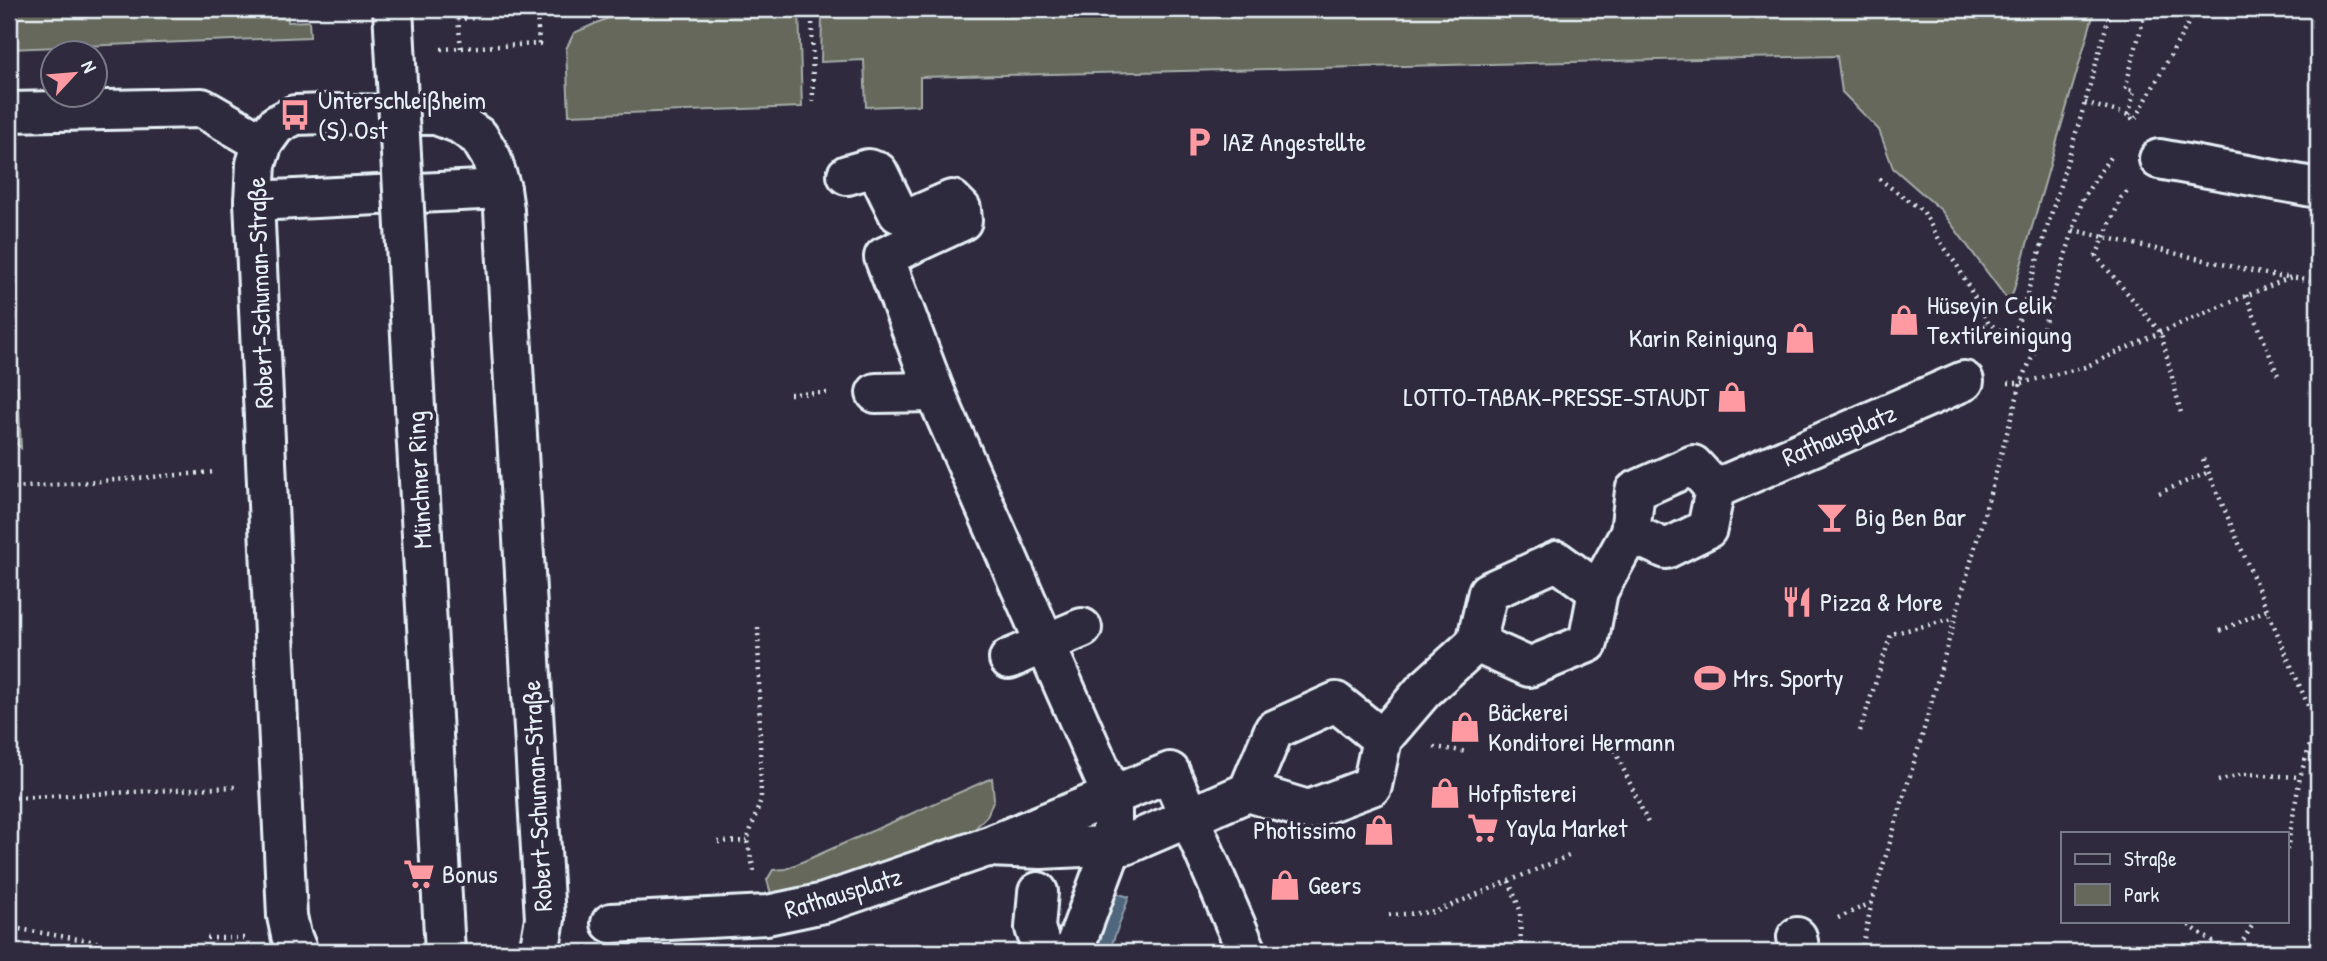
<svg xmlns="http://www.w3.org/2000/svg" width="2327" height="961" font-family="'Patrick Hand',sans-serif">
<rect width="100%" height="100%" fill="#2f2a3d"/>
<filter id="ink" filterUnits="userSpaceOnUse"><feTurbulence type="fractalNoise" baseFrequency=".0143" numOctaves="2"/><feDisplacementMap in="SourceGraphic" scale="14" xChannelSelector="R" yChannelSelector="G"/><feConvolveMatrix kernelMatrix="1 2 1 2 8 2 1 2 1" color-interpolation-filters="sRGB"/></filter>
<g filter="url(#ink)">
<!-- green -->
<g fill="#65685a" stroke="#a6aca9" stroke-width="2">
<polygon points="9,9 287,9 288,22 309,21 310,37 9,49"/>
<polygon points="743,9 799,9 802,107 569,115 566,49 574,33 617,14"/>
<polygon points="830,9 2095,9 2010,303 1941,210 1893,168 1879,130 1842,92 1837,56 920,77 920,105 866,107 864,60 821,62 822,16"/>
<polygon points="9,386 18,386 21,448 9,437"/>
<polygon points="992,778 994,799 987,816 971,833 939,852 772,897 767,880 773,870 786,869"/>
</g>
<!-- water -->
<polygon fill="#50667c" stroke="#8d9eae" stroke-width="2" points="1109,891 1129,897 1109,952 1096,952"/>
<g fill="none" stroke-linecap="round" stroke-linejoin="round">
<defs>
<g id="minor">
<polyline points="9,112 202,108 263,143"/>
<polyline points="2159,159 2318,188"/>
<polyline points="847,175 868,169 878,172 898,213 911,218 952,200 961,209 962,221 884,257 935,392 1112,796 1112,847 1073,952"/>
<polyline points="254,201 501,189"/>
<polyline points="876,393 935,392"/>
<polyline points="1630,533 1635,491 1693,465 1715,489"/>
<polyline points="1476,643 1488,592 1557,561 1598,591"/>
<polyline points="1009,659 1082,628"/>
<polyline points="1248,792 1274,730 1336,702 1382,739"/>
<polyline points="987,847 1041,849 1125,845 1248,792 1308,810 1372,786 1382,739 1423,691 1476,643 1529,667 1588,643 1598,591 1630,533 1666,549 1707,529 1715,489 1964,381"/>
<polyline points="1038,892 1035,928 1043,952"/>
<polyline points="611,923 767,915 824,903 987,847 1170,772 1247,952"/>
<polyline points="1797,937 1800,952"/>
<polyline points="298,952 291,935 287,916 254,201 256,164 263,143 276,125 295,115 327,114 436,115 460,124 479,137 491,157 501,189 504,210 545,919 539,952"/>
</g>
</defs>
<!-- minor casing -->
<use href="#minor" stroke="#e8f1f8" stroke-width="44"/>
<!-- path -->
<g stroke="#e8f1f8" stroke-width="4.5" stroke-dasharray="2 5" stroke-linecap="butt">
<polyline points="812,9 813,107"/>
<polyline points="520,16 537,15"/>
<polyline points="2226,19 2232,9"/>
<polyline points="461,48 458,19 476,18"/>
<polyline points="441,49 539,44 537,15 542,9"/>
<polyline points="2085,103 2129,115 2135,122"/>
<polyline points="2129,115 2134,90 2125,89 2146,9"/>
<polyline points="2136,118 2196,9"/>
<polyline points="1879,179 1923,211 1940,241 1958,267 1989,324 2036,350"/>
<polyline points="2127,192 2121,198 2096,256 2161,333 2181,413"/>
<polyline points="2073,230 2270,275 2288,277"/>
<polyline points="2246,295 2279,378"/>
<polyline points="1964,334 1989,324"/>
<polyline points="2040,338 2016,330 2085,103 2111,9"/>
<polyline points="2008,383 2021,383 2085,367 2186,321 2291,277 2318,282"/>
<polyline points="790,394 831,393"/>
<polyline points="2203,459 2318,729"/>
<polyline points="9,484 14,488 215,472"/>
<polyline points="2159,493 2209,472"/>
<polyline points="2220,631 2266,610"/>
<polyline points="1860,731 1891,634 1953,619"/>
<polyline points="1612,744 1649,825"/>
<polyline points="1434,747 1468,752"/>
<polyline points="2218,781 2243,774 2300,777"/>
<polyline points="9,798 235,787"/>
<polyline points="718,842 747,841"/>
<polyline points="2287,850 2300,777 2316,725"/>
<polyline points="754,871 747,841 761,799 758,626"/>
<polyline points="1509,881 1520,910 1521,952"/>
<polyline points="1389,915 1435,912 1571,855"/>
<polyline points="1838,918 1871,903"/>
<polyline points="9,920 19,929 108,944"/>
<polyline points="2183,921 2227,952"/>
<polyline points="207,938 244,938"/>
<polyline points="1861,952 1872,902 1922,736 2021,383 2040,338 2083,198 2112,154"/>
<polyline points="2236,952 2255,921"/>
</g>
<!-- minor -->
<use href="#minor" stroke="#2f2a3d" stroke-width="38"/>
<defs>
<polyline id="major-bridge" points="393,9 445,952"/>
</defs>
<!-- major-bridge casing -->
<use href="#major-bridge" stroke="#e8f1f8" stroke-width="44" stroke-linecap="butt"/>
<!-- major-bridge -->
<use href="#major-bridge" stroke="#2f2a3d" stroke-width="38"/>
</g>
</g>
<!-- icons -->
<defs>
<symbol id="bus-bare" viewBox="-9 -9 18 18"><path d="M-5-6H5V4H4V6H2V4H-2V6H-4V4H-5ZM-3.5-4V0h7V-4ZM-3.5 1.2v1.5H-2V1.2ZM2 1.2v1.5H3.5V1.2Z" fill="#ff9aa2" stroke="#2f2a3d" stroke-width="2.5" paint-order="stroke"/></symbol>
<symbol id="parking-bare" viewBox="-9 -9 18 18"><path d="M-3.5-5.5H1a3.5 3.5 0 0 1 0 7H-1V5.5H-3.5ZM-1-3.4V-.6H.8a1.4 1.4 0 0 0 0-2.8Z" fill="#ff9aa2" stroke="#2f2a3d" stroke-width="2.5" paint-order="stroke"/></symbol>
<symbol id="shop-bare" viewBox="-9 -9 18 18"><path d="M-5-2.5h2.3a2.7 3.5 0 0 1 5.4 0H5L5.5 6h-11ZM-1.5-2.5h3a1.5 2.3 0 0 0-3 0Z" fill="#ff9aa2" stroke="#2f2a3d" stroke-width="2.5" paint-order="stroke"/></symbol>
<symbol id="bar-bare" viewBox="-9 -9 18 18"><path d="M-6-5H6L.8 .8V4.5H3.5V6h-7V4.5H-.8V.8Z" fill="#ff9aa2" stroke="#2f2a3d" stroke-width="2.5" paint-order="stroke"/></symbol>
<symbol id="restaurant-bare" viewBox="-9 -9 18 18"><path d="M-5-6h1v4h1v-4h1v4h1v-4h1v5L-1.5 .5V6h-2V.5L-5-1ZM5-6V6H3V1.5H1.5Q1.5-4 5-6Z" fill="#ff9aa2" stroke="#2f2a3d" stroke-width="2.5" paint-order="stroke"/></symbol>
<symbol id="stadium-bare" viewBox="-9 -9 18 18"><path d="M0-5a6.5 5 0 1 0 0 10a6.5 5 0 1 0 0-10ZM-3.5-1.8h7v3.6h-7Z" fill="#ff9aa2" stroke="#2f2a3d" stroke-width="2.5" paint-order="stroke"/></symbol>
<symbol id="supermarket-bare" viewBox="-9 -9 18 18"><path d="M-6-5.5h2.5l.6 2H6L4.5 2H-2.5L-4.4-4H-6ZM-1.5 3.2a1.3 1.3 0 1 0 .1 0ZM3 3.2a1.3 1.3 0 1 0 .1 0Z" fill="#ff9aa2" stroke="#2f2a3d" stroke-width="2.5" paint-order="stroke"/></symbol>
</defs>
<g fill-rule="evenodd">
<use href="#bus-bare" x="273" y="93" width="44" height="44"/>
<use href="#parking-bare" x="1177" y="120" width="44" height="44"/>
<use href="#shop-bare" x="1882" y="298" width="44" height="44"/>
<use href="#shop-bare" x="1778" y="316" width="44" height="44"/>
<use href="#shop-bare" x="1710" y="375" width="44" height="44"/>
<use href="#bar-bare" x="1810" y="495" width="44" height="44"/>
<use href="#restaurant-bare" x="1775" y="580" width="44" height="44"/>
<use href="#stadium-bare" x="1688" y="656" width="44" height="44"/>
<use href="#shop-bare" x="1443" y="705" width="44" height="44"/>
<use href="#shop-bare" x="1423" y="771" width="44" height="44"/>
<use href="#supermarket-bare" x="1461" y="806" width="44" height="44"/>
<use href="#shop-bare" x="1357" y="808" width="44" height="44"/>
<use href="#supermarket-bare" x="397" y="852" width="44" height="44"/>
<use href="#shop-bare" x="1263" y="863" width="44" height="44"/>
</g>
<g text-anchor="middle" stroke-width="7" stroke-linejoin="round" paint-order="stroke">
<!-- poi labels -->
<g font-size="26" fill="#e8f1f8" stroke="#2f2a3d" text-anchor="start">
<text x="318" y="109">Unterschleißheim<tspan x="318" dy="30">(S) Ost</tspan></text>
<text x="1222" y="151">IAZ Angestellte</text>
<text x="1927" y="314">Hüseyin Celik<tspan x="1927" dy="30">Textilreinigung</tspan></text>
<text x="1777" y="347" text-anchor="end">Karin Reinigung</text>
<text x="1709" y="406" text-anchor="end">LOTTO-TABAK-PRESSE-STAUDT</text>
<text x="1855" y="526">Big Ben Bar</text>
<text x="1820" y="611">Pizza &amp; More</text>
<text x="1733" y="687">Mrs. Sporty</text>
<text x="1488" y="721">Bäckerei<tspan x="1488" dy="30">Konditorei Hermann</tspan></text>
<text x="1468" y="802">Hofpfisterei</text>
<text x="1506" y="837">Yayla Market</text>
<text x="1356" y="839" text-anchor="end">Photissimo</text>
<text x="442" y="883">Bonus</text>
<text x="1308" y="894">Geers</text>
</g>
<!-- street labels -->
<g font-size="26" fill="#e8f1f8" stroke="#2f2a3d">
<text transform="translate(260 293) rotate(-92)" y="9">Robert-Schuman-Straße</text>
<text transform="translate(1839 435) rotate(-23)" y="9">Rathausplatz</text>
<text transform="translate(419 480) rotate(-93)" y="9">Münchner Ring</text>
<text transform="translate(537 796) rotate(-93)" y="9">Robert-Schuman-Straße</text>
<text transform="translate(843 893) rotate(-17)" y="9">Rathausplatz</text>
</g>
</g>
<!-- margin -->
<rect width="2327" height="961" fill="none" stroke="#2f2a3d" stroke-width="35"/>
<rect x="18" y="18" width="2292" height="926" fill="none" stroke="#e8f1f8" stroke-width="2.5" filter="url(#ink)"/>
<!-- legend -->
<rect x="2061" y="832" width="228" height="91" fill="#2f2a3d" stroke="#797a88" stroke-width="2"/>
<rect x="2075" y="854" width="35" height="10" fill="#2f2a3d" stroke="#797a88" stroke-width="2"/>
<text x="2124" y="866" font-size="21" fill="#e8f1f8">Straße</text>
<rect x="2075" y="884" width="35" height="21" fill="#65685a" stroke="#797a88" stroke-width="2"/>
<text x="2124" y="902" font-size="21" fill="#e8f1f8">Park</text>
<!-- north arrow -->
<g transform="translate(74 74) rotate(64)"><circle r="33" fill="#2f2a3d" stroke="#797a88" stroke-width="2"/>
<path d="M0-5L12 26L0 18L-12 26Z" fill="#ff9aa2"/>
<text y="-10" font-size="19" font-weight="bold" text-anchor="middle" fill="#e8f1f8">N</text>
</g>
</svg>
